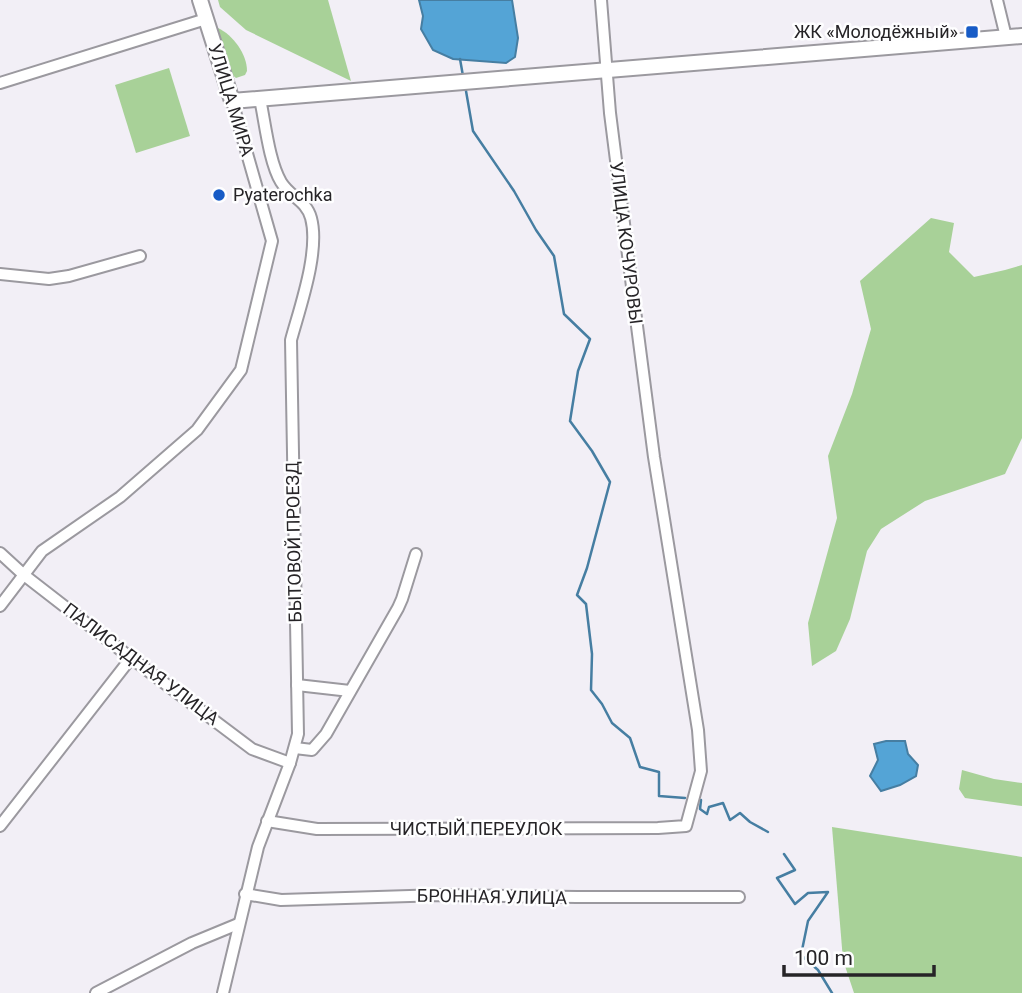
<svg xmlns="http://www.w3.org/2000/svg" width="1022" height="993" font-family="Roboto,sans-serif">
<rect width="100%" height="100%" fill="#f2eff6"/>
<!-- green -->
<g fill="#a8d198">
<polygon points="218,0 328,0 351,81 246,30 220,7"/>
<path d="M218,28c15,7 29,26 29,43l-2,4 -9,3 -7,-6 -14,-43z"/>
<polygon points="169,68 190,136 136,153 115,85"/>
<polygon points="931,218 954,223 949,252 974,277 1005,270 1022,265 1022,438 1005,474 925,501 881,529 867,551 850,619 836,651 812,666 808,623 837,518 828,456 852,394 871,329 860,281"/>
<polygon points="962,770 994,779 1022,783 1022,806 965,798 959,789"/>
<polygon points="832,827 1022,857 1022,993 854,993 843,960"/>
</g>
<!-- water -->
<g fill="#54a4d6" stroke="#467ea2" stroke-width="2">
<polygon points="419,0 512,0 518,38 515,57 506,63 453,59 433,50 421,29 423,16"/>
<polygon points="886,741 905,741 908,754 918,765 916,776 900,785 881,791 870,776 878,760 874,744"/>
</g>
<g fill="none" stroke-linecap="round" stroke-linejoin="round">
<!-- stream -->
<g stroke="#467ea2" stroke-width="2.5">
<polyline points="460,59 463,76"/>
<polyline points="466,91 473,131 514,191 536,230 554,256 564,314 590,339 578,371 570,421 592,451 610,482 587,568 577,595 586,604 592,654 591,690 602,704 612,723 630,738 640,767 659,772 659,796 685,798"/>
<polyline points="701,800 700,809 707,814 709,807 723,803 730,820 740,813 750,822 768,832"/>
<polyline points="784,854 795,870 777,878 795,904 808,893 828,892 808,921 801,955 818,970 832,993"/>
</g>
<defs>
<g id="minor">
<polyline points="997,0 1006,37"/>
<polyline points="0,83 206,19"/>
<polyline points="0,274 49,279 69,276 140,256"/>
<polyline points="0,553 24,575 131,658 252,749 290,763"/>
<polyline points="0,606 42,551 120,497 197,430 241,370 272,241 232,101"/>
<polyline points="297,685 350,691"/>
<polyline points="295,748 312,750 326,734 398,608 402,599 416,554"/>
<polyline points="267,821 317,829 658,828 686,826 701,771 698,730 654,457 637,326 610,113 601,0"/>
<polyline points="0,826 131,658"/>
<polyline points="245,894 281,900 442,895 577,897 739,897"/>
<polyline points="96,993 192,943 238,924"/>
<path d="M223,993l35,-146 32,-84 8,-29 -7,-394c9,-33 29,-89 20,-122 -5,-18 -21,-21 -30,-36 -12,-20 -16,-60 -21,-83"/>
</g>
<polyline id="tertiary" points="200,0 232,101 1022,36"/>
</defs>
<!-- minor casing -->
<use href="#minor" stroke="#9b999f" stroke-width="14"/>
<!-- tertiary casing -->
<use href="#tertiary" stroke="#9b999f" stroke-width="18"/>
<!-- minor -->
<use href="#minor" stroke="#fff" stroke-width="10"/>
<!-- tertiary -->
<use href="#tertiary" stroke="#fff" stroke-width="14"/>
</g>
<!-- markers -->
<g fill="#175bc6" stroke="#fefeff" stroke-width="2.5">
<rect x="965" y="25" width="14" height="14" rx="3.5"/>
<circle cx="219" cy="195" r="7"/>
</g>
<g text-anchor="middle" stroke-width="5" stroke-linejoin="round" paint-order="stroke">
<!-- poi labels -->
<g font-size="18" fill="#262427" stroke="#fefeff" text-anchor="end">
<text x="958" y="38">ЖК «Молодёжный»</text>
<text x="233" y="201" text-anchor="start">Pyaterochka</text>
</g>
<!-- street labels -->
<g font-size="18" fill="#262427" stroke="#fefeff">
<text transform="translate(231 100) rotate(73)" y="6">УЛИЦА МИРА</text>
<text transform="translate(626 243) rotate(83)" y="6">УЛИЦА КОЧУРОВЫ</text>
<text transform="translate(294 542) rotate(-91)" y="6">БЫТОВОЙ ПРОЕЗД</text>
<text transform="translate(141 664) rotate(37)" y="6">ПАЛИСАДНАЯ УЛИЦА</text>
<text x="476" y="835">ЧИСТЫЙ ПЕРЕУЛОК</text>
<text transform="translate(492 897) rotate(1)" y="6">БРОННАЯ УЛИЦА</text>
</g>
</g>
<!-- scale -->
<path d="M784 965v10h150v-10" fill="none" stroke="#262427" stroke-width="3.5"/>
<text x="794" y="965" font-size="21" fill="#262427" stroke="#fefeff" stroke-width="5" paint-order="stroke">100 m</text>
</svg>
